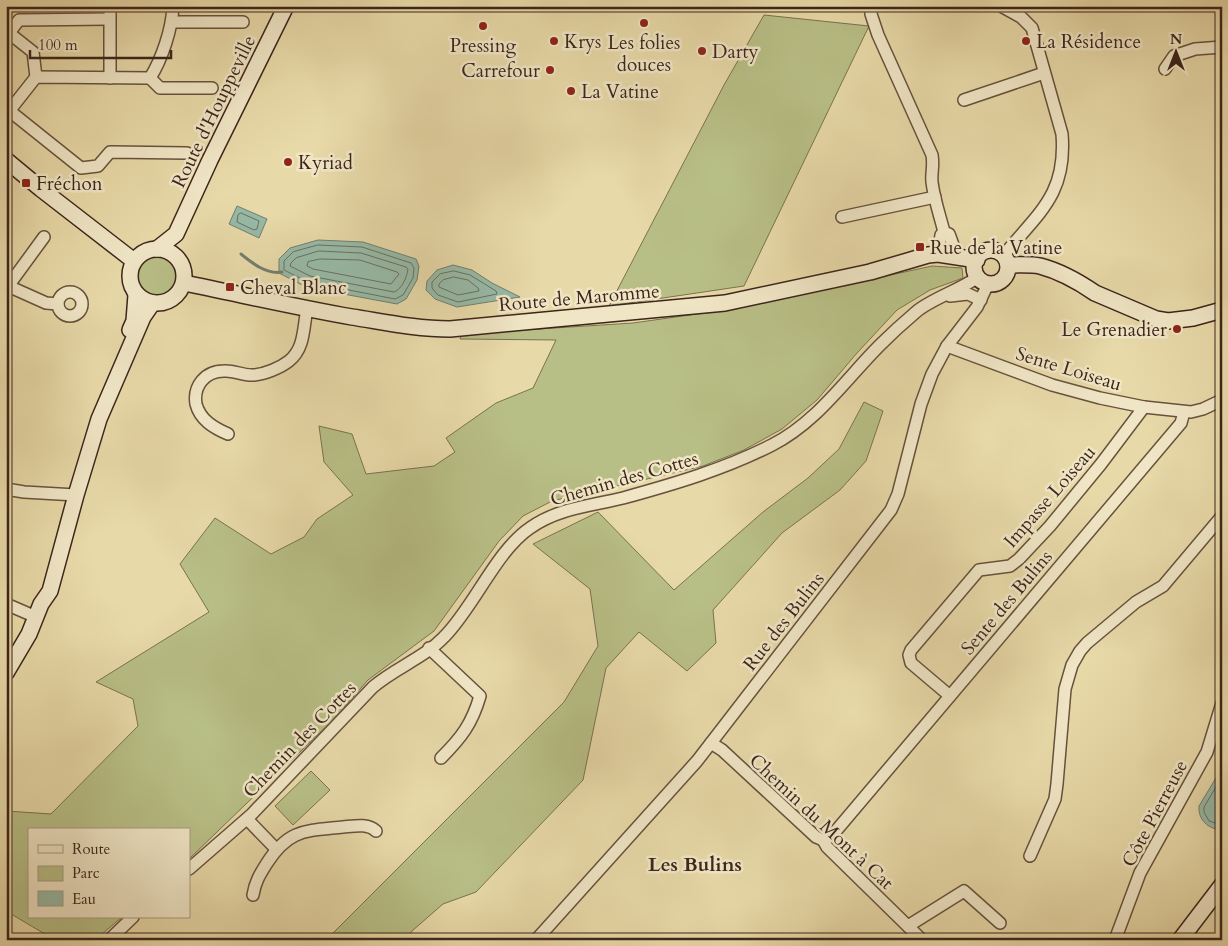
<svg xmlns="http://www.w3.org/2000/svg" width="1228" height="946" font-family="Cardo,serif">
<rect width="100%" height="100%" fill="#e8d9a8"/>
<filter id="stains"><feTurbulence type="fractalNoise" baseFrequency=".004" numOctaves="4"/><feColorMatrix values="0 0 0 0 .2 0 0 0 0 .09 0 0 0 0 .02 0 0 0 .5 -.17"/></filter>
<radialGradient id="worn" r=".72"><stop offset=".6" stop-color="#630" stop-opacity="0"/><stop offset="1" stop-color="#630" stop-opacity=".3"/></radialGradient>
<!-- green -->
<g fill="#b8bf86" stroke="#7a7250">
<polygon points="764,15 869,26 744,286 609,306 724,85"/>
<circle cx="156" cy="276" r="20"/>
<polygon points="932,266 962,268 963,278 930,290 897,310 857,353 817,400 782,429 744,450 703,466 552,501 523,516 499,541 434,631 368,680 333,720 189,859 189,830 29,830 29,917 122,917 95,940 55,940 6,911 6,811 51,814 138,726 133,699 96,682 209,612 180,564 215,518 271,554 304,537 317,519 353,495 324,462 319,426 352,434 366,474 434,466 455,452 446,438 496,403 533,388 556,340 460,339 461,334 633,323 739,308"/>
<polygon points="864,402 883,411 866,461 840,490 782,533 713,610 716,643 687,671 639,632 606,668 583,780 476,892 443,904 412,931 407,940 326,940 564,702 598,646 590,589 533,544 598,512 674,590 763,512 808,478 839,449"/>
<polygon points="311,771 330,790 293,825 275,806"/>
</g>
<!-- water -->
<g fill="#97baa7" stroke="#737e6f">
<polygon points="237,206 267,219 259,238 229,224"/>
<polygon points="318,240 363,242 416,259 419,266 417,280 406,299 397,304 306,287 279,273 279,259 290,248"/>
<polygon points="453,265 472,270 492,283 520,297 457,307 435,299 426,290 427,281 437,270"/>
<path d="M1222,768v62c-14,-1 -24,-10 -23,-24z"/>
</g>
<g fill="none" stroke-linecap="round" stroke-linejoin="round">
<!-- shore -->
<g stroke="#6a7061" stroke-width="1">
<polygon points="241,213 259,221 257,229 254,230 237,222 238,215"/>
<polygon points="318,245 362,247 411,263 414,268 413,278 403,295 395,299 308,282 284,270 284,261 293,252"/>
<path d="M319,251l42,2 45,14 2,2c-1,8 -6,20 -14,23l-84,-16 -20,-10 1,-3 5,-5z"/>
<polygon points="320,259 360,260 397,272 399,274 391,284 313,269 307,266 308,262"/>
<polygon points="454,271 470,275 496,291 497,294 458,302 438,295 432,288 432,282 440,274"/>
<polygon points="454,277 468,280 478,288 479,291 458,295 439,287 439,284 443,280"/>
<polyline points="1222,777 1204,807 1204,812 1209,821 1222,825"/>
</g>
<!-- stream -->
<path stroke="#737e6f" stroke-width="3" d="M241,254c11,9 26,21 41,18"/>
<defs>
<g id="street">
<polyline points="110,6 110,78"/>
<path d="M872,6l-1,8 7,21 54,120c2,11 -1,18 0,27 2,17 8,34 12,50l5,2 8,22"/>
<path d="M1001,6l20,11 11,11 30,106c5,61 -24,79 -59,122"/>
<polyline points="173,22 243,22"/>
<polyline points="1165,69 1174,56 1195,49 1222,47"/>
<polyline points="36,77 33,52 9,33 19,20 109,19"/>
<polyline points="150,78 160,88 212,88"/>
<polyline points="964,100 1044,73"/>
<polyline points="6,108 81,168 98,166 110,152 187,153"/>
<path d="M6,115l30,-38 114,1c12,-19 22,-49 23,-72"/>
<polyline points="842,217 935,197"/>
<polyline points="938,254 941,235 944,232"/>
<polyline points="8,286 46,303 58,304"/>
<polyline points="6,289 44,237"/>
<circle cx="70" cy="304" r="12"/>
<polyline points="950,296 968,294 981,300"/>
<polyline points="947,346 1052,385 1100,398 1144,407 1191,412 1203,409 1222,400"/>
<path d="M228,434c-14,-6 -28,-14 -32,-30 -3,-18 9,-33 28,-33 10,-1 19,5 30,4 11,-1 26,-7 35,-14 16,-13 14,-33 18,-52"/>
<polyline points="6,489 24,492 76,495"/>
<polyline points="6,604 36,617"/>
<path d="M429,648l51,48c-8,28 -19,42 -39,62"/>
<polyline points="950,696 911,663 909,655 911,650 979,570 1010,566 1019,559 1050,526 1101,464 1144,407"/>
<polyline points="711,743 722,750 816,837 823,840 827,847 922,940"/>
<polyline points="247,819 276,849"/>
<polyline points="823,840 830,837 835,832 1181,423 1184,412"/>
<polyline points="1030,856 1055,799 1057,784 1065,689 1072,665 1080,651 1087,643 1136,602 1163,586 1222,516"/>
<path d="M189,869l62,-54 122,-128c22,-19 51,-29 71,-50 30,-30 52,-86 86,-109 28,-20 61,-22 93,-30 51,-14 102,-29 149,-53 45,-23 73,-65 108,-100 11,-11 23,-22 36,-33 15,-13 44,-22 62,-35"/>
<path d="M253,895c2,-13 7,-21 14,-32 22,-34 38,-32 76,-36 11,-1 25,-4 33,4"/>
<polyline points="908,926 964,891 1000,923"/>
<polyline points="109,940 133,917"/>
<polyline points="536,940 697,761 891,510 898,494 921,404 932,374 947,346 977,307 988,284"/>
<polyline points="1115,940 1140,873 1207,752 1222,703"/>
</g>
<g id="secondary">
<polyline points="6,160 41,189 134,261"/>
<circle cx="157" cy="276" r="27"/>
<polyline points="157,249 176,234 210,160 286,6"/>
<circle cx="991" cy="267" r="17"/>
<path d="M1008,265c10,0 22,-1 32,1 19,5 39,16 55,27l61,26 12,2 25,-3 29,-8"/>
<path d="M184,283c55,11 111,24 168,34 32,5 64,12 98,12l275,-26 145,-31 58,-17 10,-1 39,6"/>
<polyline points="130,330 134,321 136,295"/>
<polyline points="6,673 29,634 41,604 50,591 76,495 99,419 143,317 152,304"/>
<polyline points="1180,940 1222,885"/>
</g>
</defs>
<!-- street casing -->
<use href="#street" stroke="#67523e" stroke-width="14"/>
<!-- secondary casing -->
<use href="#secondary" stroke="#3c251b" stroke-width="18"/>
<!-- street -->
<use href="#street" stroke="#f0e6c6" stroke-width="11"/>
<!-- secondary -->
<use href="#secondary" stroke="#f0e6c6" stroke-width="15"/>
</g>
<!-- markers -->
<g fill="#8f2418" stroke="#f0e6c6" stroke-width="2">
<circle cx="644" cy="23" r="5"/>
<circle cx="483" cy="26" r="5"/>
<circle cx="554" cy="41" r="5"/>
<circle cx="1026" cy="41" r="5"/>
<circle cx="702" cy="51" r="5"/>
<circle cx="550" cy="70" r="5"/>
<circle cx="571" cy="91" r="5"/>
<circle cx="288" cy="162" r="5"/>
<rect x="21" y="178" width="10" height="10" rx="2.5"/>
<rect x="915" y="242" width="10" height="10" rx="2.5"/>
<rect x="225" y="282" width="10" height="10" rx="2.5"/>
<circle cx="1177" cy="329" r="5"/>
</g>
<g text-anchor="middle" stroke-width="5" stroke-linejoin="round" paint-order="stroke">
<!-- poi labels -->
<g font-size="19" fill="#3c251b" stroke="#f0e6c6" text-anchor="start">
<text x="564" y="48">Krys</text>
<text x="1036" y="48">La Résidence</text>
<text x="644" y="49" text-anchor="middle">Les folies<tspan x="644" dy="22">douces</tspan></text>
<text x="483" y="52" text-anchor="middle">Pressing</text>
<text x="712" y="58">Darty</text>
<text x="540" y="77" text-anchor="end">Carrefour</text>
<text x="581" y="98">La Vatine</text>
<text x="298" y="169">Kyriad</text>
<text x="36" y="190">Fréchon</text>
<text x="930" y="254">Rue de la Vatine</text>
<text x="240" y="294">Cheval Blanc</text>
<text x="1167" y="336" text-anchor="end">Le Grenadier</text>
</g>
<!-- street labels -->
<g font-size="19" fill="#3c251b" stroke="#f0e6c6">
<text transform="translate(213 111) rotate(-64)" y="7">Route d'Houppeville</text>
<text transform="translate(579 297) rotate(-5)" y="7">Route de Maromme</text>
<text transform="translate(1069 368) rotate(17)" y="7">Sente Loiseau</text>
<text transform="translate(624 478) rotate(-16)" y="7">Chemin des Cottes</text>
<text transform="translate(1049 496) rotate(-49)" y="7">Impasse Loiseau</text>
<text transform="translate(1006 602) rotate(-50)" y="7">Sente des Bulins</text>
<text transform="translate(783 621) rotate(-52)" y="7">Rue des Bulins</text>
<text transform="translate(299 739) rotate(-46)" y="7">Chemin des Cottes</text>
<text transform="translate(1154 813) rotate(-62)" y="7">Côte Pierreuse</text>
<text transform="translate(822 821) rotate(43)" y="7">Chemin du Mont à Cat</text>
</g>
<!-- neighbourhood labels -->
<g font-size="20" font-weight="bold" fill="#3c251b" stroke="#f0e6c6">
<text x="695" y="871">Les Bulins</text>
</g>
</g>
<!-- margin -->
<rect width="1228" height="946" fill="none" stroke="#e8d9a8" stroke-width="25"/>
<rect x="8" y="8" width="1213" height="931" fill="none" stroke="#3c251b" stroke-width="2.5"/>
<rect x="12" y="12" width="1203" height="921" fill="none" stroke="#3c251b"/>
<!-- legend -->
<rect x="28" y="828" width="162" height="90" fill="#f0e6c6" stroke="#a89982"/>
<rect x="38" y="845" width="25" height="8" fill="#f0e6c6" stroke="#a89982"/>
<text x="72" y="854" font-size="15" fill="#3c251b">Route</text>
<rect x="38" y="866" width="25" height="15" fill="#b8bf86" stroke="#a89982"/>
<text x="72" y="878" font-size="15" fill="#3c251b">Parc</text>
<rect x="38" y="891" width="25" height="15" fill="#97baa7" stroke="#a89982"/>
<text x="72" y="904" font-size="15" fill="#3c251b">Eau</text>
<!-- north arrow -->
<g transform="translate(1176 52)" stroke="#f0e6c6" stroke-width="4" paint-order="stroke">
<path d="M0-4L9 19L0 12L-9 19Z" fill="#3c251b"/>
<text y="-8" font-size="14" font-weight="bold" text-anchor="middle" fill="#3c251b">N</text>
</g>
<!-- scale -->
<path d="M30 50v8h141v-8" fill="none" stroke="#3c251b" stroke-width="2.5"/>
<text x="38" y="50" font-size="15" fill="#3c251b" stroke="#f0e6c6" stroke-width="4" paint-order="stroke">100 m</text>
<rect width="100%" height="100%" filter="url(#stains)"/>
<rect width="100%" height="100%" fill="url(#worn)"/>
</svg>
